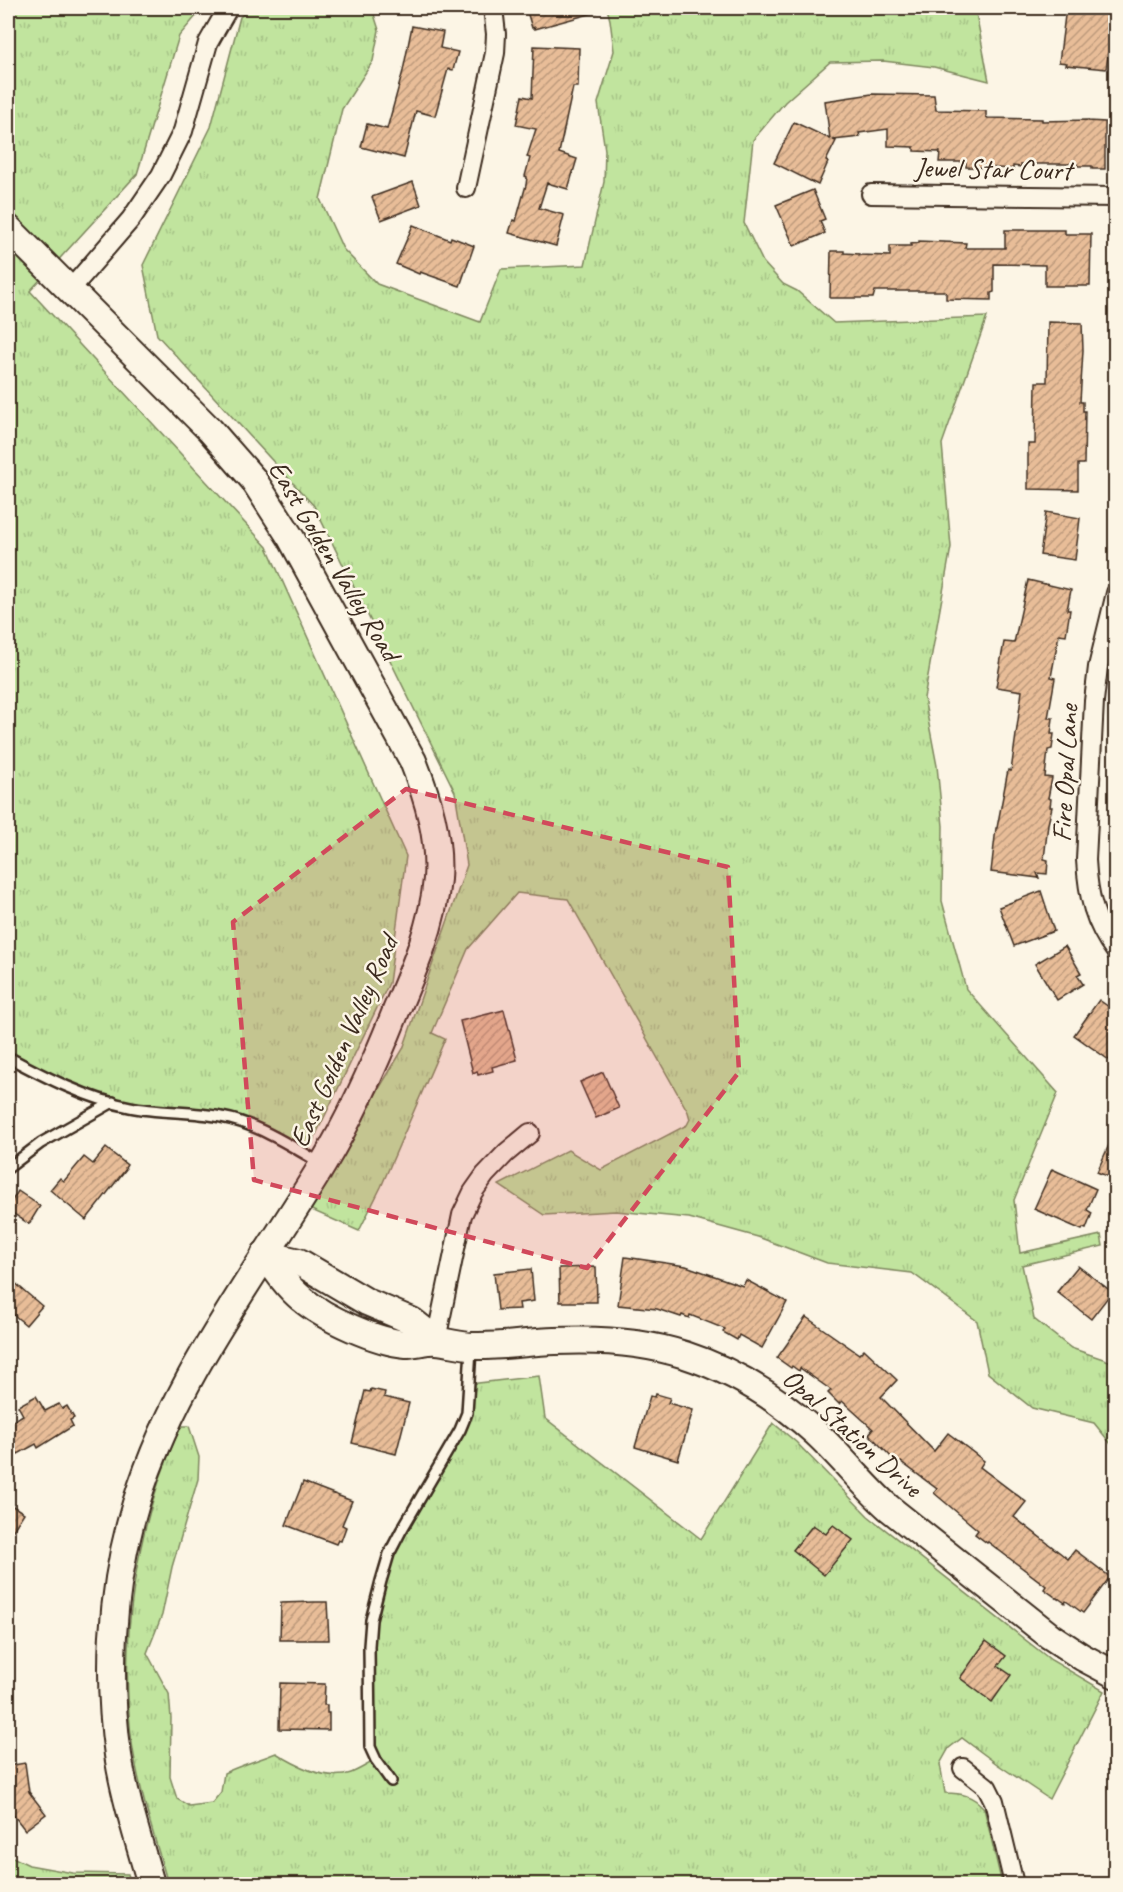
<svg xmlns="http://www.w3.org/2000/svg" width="1123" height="1892" font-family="Caveat,sans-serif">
<defs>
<pattern id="grass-tufts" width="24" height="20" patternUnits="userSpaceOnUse" patternTransform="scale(1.5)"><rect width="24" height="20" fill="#c1e49e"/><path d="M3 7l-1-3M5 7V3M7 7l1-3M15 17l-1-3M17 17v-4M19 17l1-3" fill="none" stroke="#a7c488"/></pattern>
<pattern id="building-hatch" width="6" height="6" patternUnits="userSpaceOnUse" patternTransform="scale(1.5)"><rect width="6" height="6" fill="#e8bd98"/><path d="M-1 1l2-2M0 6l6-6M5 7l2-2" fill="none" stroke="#bd9a7b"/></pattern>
</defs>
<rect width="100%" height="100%" fill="#fcf5e5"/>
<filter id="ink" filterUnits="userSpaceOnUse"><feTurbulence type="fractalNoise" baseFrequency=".0167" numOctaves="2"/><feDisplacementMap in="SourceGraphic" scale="12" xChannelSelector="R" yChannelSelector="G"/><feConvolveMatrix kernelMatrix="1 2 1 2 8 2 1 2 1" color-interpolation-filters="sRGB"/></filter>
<g filter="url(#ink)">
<!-- grass -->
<g fill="url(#grass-tufts)" stroke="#7e875e" stroke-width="1.5">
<polygon points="8,8 203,8 179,36 137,174 30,291 267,547 406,856 389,983 306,1155 222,1117 180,1113 96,1097 8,1057"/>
<polygon points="250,8 372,8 379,30 373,61 342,109 320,199 343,249 377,284 480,322 501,269 585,265 604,182 605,150 598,103 614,51 610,20 607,8 975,8 989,81 934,67 883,61 830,62 785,102 753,140 744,223 763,262 783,284 797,291 834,323 987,317 942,444 951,547 924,698 937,766 943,826 942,901 966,989 1058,1093 1014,1200 1020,1253 1101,1235 1103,1246 1022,1265 1034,1319 1071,1348 1115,1363 1115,1449 1094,1423 1032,1408 988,1373 977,1321 912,1273 827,1263 758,1237 689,1218 616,1211 544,1215 499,1185 568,1150 601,1170 687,1125 690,1119 688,1112 568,899 517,893 468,949 432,1033 445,1039 381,1187 359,1231 307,1208 403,1049 467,865 455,792 314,506 157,335 143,265 211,127 240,17"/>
<path d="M539,1376l6,42 156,121 72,-116 23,19 72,74 183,144 53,31 -55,108 -52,-35 -35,-26 -13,10 -9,16 5,29c17,0 27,2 39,15l18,76h-834c-13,-46 -29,-93 -36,-141 -14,-105 5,-222 49,-317h8l10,31 -1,22 -26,88 -10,48 -15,38 22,41 2,24 -1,59 7,22 12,7 23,-3 9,-11 3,-19c17,-8 35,-13 52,-20 19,12 51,29 75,20 8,-3 17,-9 25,-13l-6,-13 -1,-101 20,-92 71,-124 10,-46z"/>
<polygon points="8,1855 29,1865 73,1873 128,1874 131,1884 8,1884"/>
</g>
<!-- building -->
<g fill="url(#building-hatch)" stroke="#3b2a1e" stroke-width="1.5">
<polygon points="526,8 596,8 597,12 535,29 535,27 532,28"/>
<polygon points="1066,8 1116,8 1109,36 1111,37 1106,69 1066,65 1067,63 1059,62"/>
<polygon points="412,26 443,32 440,48 458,52 453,70 448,69 435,116 416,111 404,158 361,147 367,124 387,129 403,71"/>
<polygon points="534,46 579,48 578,87 573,87 559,153 577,159 568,189 547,183 539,208 564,215 556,246 509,233 513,220 516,221 526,185 527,177 525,176 530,158 527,157 536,129 516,125 522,96 532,98"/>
<polygon points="872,94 934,95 936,110 986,111 986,117 988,118 1042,119 1042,121 1088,120 1088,121 1105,122 1105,169 1092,169 1092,166 1077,166 1077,164 1021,164 1021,167 1013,166 1013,169 996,168 966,167 966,162 939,162 940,152 914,151 914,147 888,146 888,129 859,133 860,137 833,140 836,141 826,161 828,162 818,185 774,163 794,122 830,139 825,101"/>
<polygon points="413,182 421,205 381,220 372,197"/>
<polygon points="813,190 825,219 820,221 825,233 794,246 776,205"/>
<polygon points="413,225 450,240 451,237 474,246 460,286 420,272 419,274 396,264"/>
<polygon points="1005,230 1065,230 1065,234 1091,234 1090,286 1045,286 1045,265 994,264 994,292 991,293 991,300 946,299 946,293 944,291 875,291 873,298 830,298 831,251 844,251 844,253 859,254 859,255 890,256 890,246 911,246 911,244 919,243 919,241 966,243 965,248 1005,248"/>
<polygon points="1048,322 1082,323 1083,350 1080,402 1083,402 1083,411 1085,411 1084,464 1078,464 1078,490 1028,489 1028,444 1035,444 1036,382 1047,382"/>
<polygon points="1046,512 1080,518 1075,560 1040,555"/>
<polygon points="1028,580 1071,590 1067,610 1070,610 1066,635 1059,634 1051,677 1055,678 1048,718 1053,718 1051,734 1054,734 1052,749 1048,750 1045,777 1052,778 1048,798 1051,799 1050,807 1052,807 1048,824 1044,859 1048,860 1047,874 1037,873 1039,878 991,872 996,828 997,828 1008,770 1011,771 1022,691 996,687 1004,642 1014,643"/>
<polygon points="1041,891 1054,931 1014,946 999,907"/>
<polygon points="1065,946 1081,973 1077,975 1083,984 1057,1000 1035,964"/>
<polygon points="1099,1000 1116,1012 1116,1050 1109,1060 1074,1035"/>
<polygon points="504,1010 517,1060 492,1067 493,1071 478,1075 477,1071 473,1073 460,1021"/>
<polygon points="603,1072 619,1108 596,1118 580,1082"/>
<polygon points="1116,1129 1116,1180 1097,1172"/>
<polygon points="106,1148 127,1165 125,1168 126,1169 86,1220 50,1190 60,1178 64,1181 84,1157 93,1164"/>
<polygon points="1052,1169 1096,1189 1087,1210 1092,1213 1086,1229 1083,1228 1082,1230 1034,1209"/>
<polygon points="18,1191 40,1206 29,1224 8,1210 8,1207"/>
<polygon points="625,1257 686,1266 743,1286 746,1280 787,1302 762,1348 739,1335 737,1340 723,1332 725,1329 690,1315 689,1318 682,1315 681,1317 657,1309 618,1305"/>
<polygon points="1078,1266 1112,1292 1091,1319 1057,1292"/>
<polygon points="596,1267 597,1302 560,1302 559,1268"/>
<polygon points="531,1269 534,1301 519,1303 520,1309 498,1310 494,1273"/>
<polygon points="14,1282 42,1306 26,1325 8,1310 8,1289"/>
<polygon points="806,1317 859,1354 864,1349 897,1380 881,1397 934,1451 948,1433 984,1461 980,1467 1026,1502 1014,1517 1068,1559 1075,1550 1110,1577 1083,1613 1066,1601 1065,1603 1058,1598 1058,1599 1044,1589 1046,1586 988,1542 987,1543 975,1534 978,1530 934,1493 937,1489 901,1462 898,1464 869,1434 873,1429 842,1401 839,1404 828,1393 831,1390 800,1368 799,1371 792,1366 791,1368 777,1358"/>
<polygon points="371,1389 385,1392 384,1397 409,1403 396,1454 352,1443 365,1391 370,1392"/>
<polygon points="656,1394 670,1398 668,1403 693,1410 678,1460 635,1447 650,1396 655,1397"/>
<polygon points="36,1396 45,1411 59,1404 62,1409 67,1406 74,1418 70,1420 73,1426 38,1448 36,1444 18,1454 8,1437 8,1424 23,1415 18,1406"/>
<polygon points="303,1482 352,1501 342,1525 346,1527 341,1541 338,1540 336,1544 286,1525"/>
<polygon points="8,1503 24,1513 8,1538"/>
<polygon points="813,1525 826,1534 833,1525 853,1540 824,1575 793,1550"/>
<polygon points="314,1602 327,1602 329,1640 280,1640 281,1603"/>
<polygon points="986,1641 1006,1656 998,1666 1011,1675 992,1702 960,1678"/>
<polygon points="280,1683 325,1684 324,1705 327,1705 327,1713 329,1713 329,1730 279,1729"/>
<polygon points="25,1763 29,1792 46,1814 25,1830 8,1808 8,1766"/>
</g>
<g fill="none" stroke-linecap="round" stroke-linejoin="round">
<defs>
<g id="lane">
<path d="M8,1057c37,20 80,42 122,50 30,6 61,4 91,10 36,6 69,29 100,46"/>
<polyline points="8,1168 41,1143 113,1102"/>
<polyline points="391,1781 376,1760 370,1747 369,1646 371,1620 381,1581 389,1554 401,1531 460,1430 467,1413 471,1349"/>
</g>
<g id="street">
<polyline points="466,188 495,53 496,34 493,8"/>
<polyline points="871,194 1116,197"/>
<polyline points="69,291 131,219 161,175 183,131 208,43 228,8"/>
<path d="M1116,593l-18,74 -4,34 -8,159c2,36 8,62 30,92"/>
<polyline points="436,1340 462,1215 473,1192 485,1175 506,1153 530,1133"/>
<polyline points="963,1768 987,1787 994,1801 1014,1884"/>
</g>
<g id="secondary">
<path d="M8,228l202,202 43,49 38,59 122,223c15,38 27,76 24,118 -4,46 -23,90 -41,132 -21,53 -44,105 -73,153 -70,116 -157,224 -192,357 -20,75 -24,157 -13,234 7,44 21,87 33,129"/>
<path d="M265,1254c11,16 22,33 37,45 22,19 75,43 104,45 10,0 21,-4 31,-3 12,1 24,5 36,5 27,1 54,-4 82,-5 43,-2 88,0 130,14 49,16 93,43 131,78 26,24 47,52 73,75l161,128 32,21 34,18"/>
<polyline points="265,1254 299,1262 367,1302 412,1321 436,1340"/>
</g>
</defs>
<!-- lane casing -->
<use href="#lane" stroke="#3b2a1e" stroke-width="14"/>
<!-- street casing -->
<use href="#street" stroke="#3b2a1e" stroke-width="22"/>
<!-- secondary casing -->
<use href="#secondary" stroke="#3b2a1e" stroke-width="30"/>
<!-- lane -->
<use href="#lane" stroke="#fcf5e5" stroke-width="9"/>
<!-- street -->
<use href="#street" stroke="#fcf5e5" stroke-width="18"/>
<!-- secondary -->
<use href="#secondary" stroke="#fcf5e5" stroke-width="26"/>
</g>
</g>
<!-- marked area -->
<path fill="#d1495b" fill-opacity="0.2" stroke="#d1495b" stroke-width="4.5" stroke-dasharray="12 8" stroke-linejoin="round" d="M406,789l322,78 11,205 -152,196 -333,-88 -21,-258z"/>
<g text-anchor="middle" stroke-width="5" stroke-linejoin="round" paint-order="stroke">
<!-- street labels -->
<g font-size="28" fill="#3b2a1e" stroke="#fcf5e5">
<text transform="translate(993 168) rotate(1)" y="10">Jewel Star Court</text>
<text transform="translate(335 560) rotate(59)" y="10">East Golden Valley Road</text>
<text transform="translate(1064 773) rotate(-87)" y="10">Fire Opal Lane</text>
<text transform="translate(343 1041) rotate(-66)" y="10">East Golden Valley Road</text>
<text transform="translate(853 1432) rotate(42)" y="10">Opal Station Drive</text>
</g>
</g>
<!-- margin -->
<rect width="1123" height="1892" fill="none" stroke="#fcf5e5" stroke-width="30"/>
<rect x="15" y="15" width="1093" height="1862" fill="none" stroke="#3b2a1e" stroke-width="2" filter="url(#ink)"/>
</svg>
